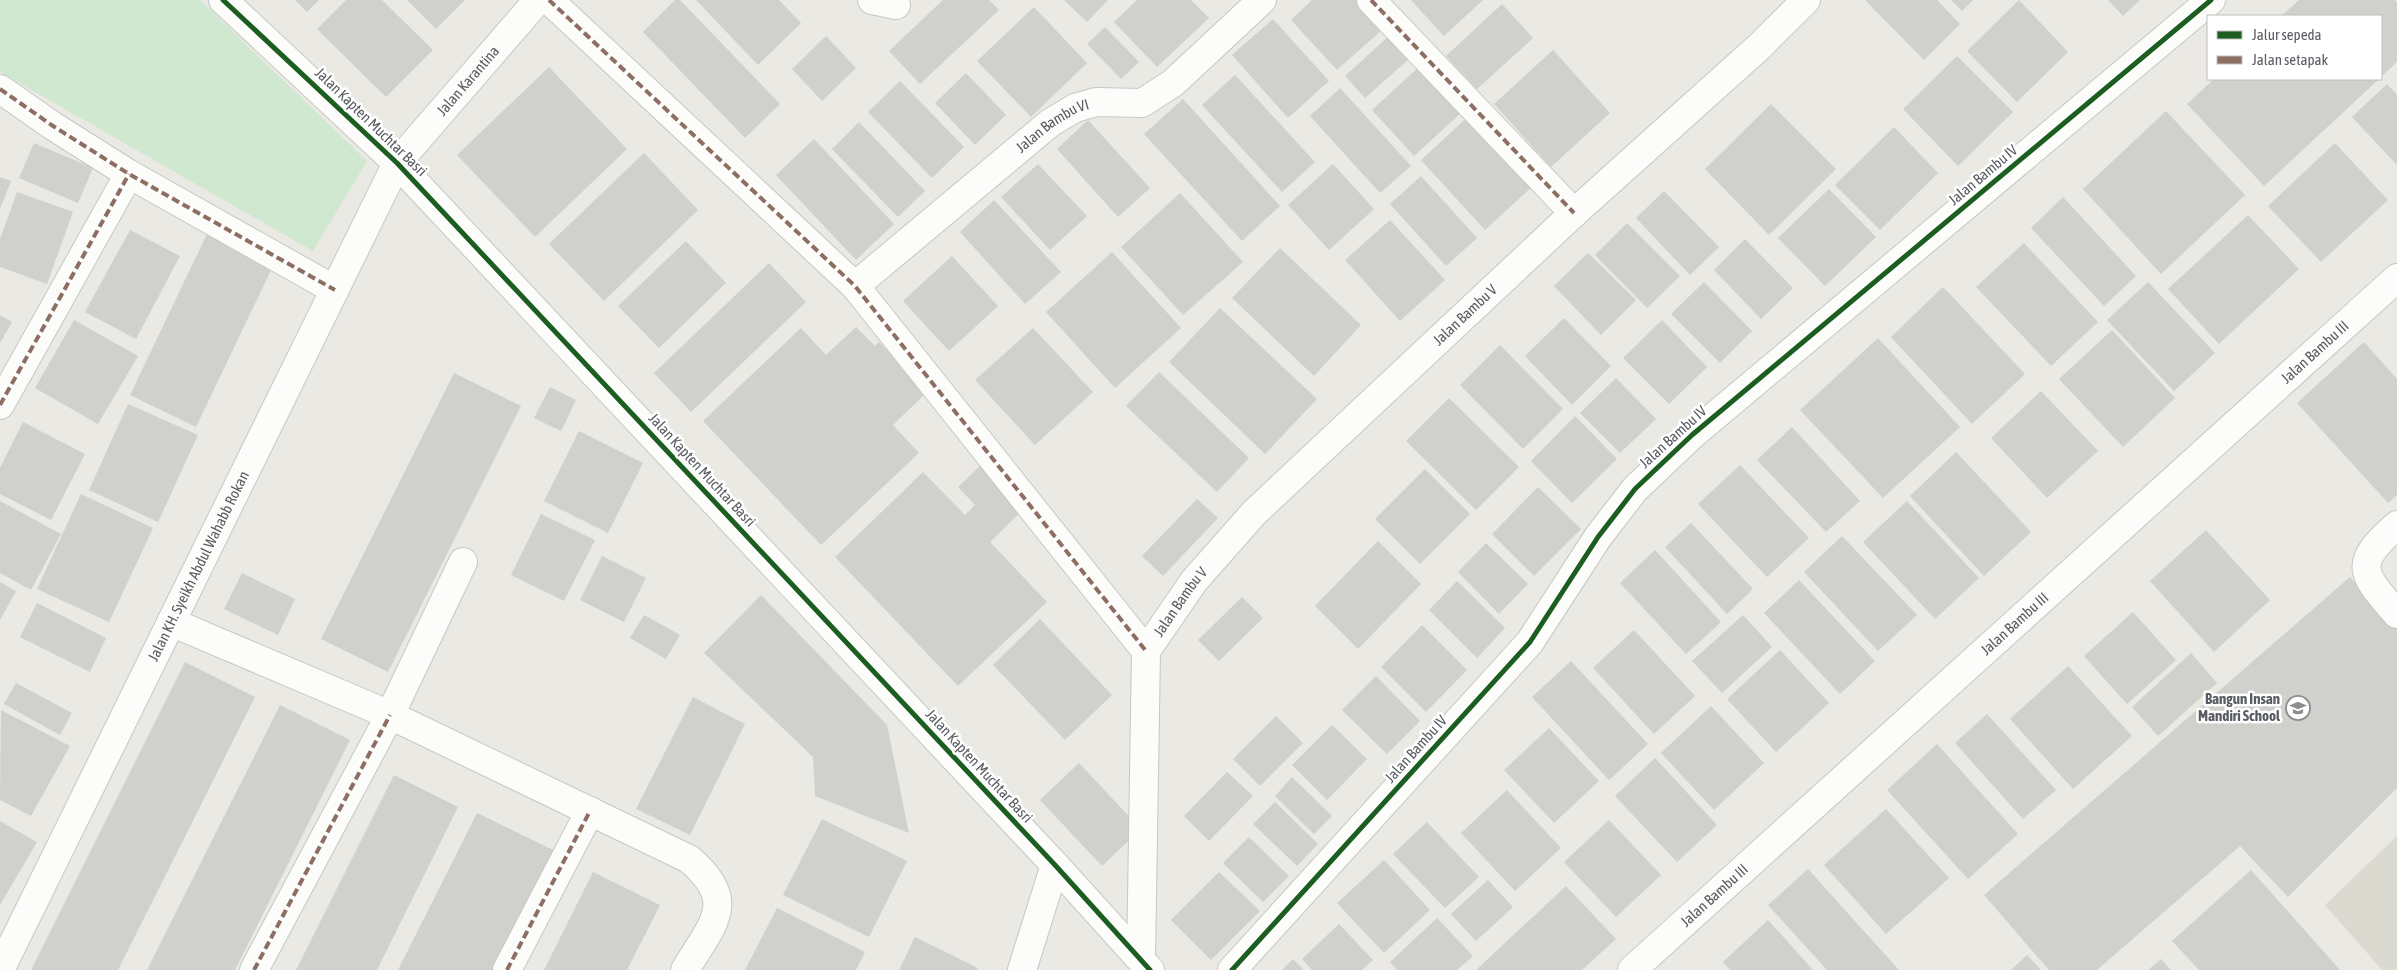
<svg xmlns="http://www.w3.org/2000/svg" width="2397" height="970" font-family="'Asap Condensed',sans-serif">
<rect width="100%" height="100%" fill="#eae9e3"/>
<!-- education -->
<polygon fill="#dbdad1" points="2397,836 2397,970 2382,970 2325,905"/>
<!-- green -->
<polygon fill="#d0e8d0" points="0,0 200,0 367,161 313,251 0,72"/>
<!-- building -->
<g fill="#d0d0cc">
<polygon points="295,0 319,0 307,12"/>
<polygon points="346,0 382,0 433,50 386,97 317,29"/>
<polygon points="407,0 465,0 436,29"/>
<polygon points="675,0 680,0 780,104 745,138 643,32"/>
<polygon points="696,0 779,0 801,23 758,65"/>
<polygon points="943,0 989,0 999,10 920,84 889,51"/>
<polygon points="1064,0 1108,0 1087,22"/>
<polygon points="1137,0 1191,0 1209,18 1157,67 1114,22"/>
<polygon points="1312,0 1356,0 1383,29 1337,70 1291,20"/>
<polygon points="1411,0 1483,0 1444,36"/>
<polygon points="1865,0 1937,0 1960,24 1924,60"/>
<polygon points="1951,0 1973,0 1962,11"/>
<polygon points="2019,0 2068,52 2017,102 1967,51"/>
<polygon points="2108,0 2140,0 2123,16"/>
<polygon points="2299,0 2395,0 2397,2 2397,62 2381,77 2381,16 2281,16"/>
<polygon points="1502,4 1533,38 1477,89 1446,56"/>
<polygon points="1034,7 1087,63 1031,117 977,61"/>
<polygon points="1273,19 1329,81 1288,118 1232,55"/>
<polygon points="1105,27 1139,62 1121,79 1087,44"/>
<polygon points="826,36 856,68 822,101 792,69"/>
<polygon points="1389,36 1409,59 1365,98 1345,76"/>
<polygon points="1553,50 1610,113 1551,167 1494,104"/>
<polygon points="1957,56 2013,112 1958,166 1903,109"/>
<polygon points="1421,65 1463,111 1414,156 1372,110"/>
<polygon points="549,67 627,149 535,237 457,155"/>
<polygon points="966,73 1006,115 975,145 935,103"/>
<polygon points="1235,75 1315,162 1282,192 1202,105"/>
<polygon points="2214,79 2379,79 2264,186 2187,104"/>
<polygon points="900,81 964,147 932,178 868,112"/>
<polygon points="2387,84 2397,95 2397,165 2352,117"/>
<polygon points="1340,88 1411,166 1380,193 1310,116"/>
<polygon points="1183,99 1280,206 1242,241 1144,134"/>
<polygon points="1771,104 1836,169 1769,235 1705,169"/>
<polygon points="2166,111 2245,195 2161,274 2083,189"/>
<polygon points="1471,114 1535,184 1485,230 1421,160"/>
<polygon points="1088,120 1150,188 1118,217 1057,149"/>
<polygon points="859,122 925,191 898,217 832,149"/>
<polygon points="1894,127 1938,173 1880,230 1835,185"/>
<polygon points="814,139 894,224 856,260 776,175"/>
<polygon points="34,143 93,168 78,203 19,178"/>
<polygon points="2335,143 2388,200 2321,262 2268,206"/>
<polygon points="644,153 698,210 604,301 549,244"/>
<polygon points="1038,164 1087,216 1050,250 1001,197"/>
<polygon points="1333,164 1374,209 1329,250 1288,205"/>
<polygon points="1421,176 1477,238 1446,266 1390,204"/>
<polygon points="0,177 11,181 0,209"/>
<polygon points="1829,189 1876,237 1825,286 1778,238"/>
<polygon points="1664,191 1719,247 1690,275 1636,218"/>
<polygon points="17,192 73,212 47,284 0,267 0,239"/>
<polygon points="1180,193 1243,262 1183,315 1121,247"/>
<polygon points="2063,197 2136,276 2104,306 2031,228"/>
<polygon points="994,200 1061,272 1025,304 960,232"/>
<polygon points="2248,215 2299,269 2219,344 2168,289"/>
<polygon points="1390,220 1445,280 1400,321 1345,260"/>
<polygon points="1627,223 1680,276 1647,308 1595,255"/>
<polygon points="130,230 180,256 136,339 85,312"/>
<polygon points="207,234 273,266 196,427 130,395"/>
<polygon points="1745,239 1793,288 1761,319 1714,270"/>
<polygon points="686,241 726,283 659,348 618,306"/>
<polygon points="2024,243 2098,322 2051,366 1976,287"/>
<polygon points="1280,248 1361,325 1314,376 1232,298"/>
<polygon points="1112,252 1181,328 1115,388 1046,312"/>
<polygon points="1588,253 1636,300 1601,335 1554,286"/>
<polygon points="952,256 998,306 949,351 903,301"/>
<polygon points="769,263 806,302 691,412 654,373"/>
<polygon points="1704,282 1752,331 1720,363 1671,314"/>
<polygon points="2148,282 2215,353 2174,391 2107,320"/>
<polygon points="1943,287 2025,374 1972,424 1891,337"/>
<polygon points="1220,308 1317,399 1265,454 1169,362"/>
<polygon points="0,315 12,322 0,343"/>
<polygon points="1564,318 1611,366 1572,405 1525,356"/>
<polygon points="74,320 138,356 98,424 35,388"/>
<polygon points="1662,320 1707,367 1669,404 1623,358"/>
<polygon points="856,327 875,346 879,342 927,392 893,425 919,453 821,545 703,421 801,328 826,355"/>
<polygon points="1033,328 1093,392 1035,445 975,380"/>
<polygon points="2112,330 2175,398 2123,447 2059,379"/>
<polygon points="1878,338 1960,427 1883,498 1800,410"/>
<polygon points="2364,342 2397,379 2397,495 2388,503 2297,403"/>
<polygon points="1500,345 1563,409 1523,449 1460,385"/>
<polygon points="1159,372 1249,458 1217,492 1126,406"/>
<polygon points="454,373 521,406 388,672 321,639"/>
<polygon points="1616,378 1656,419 1620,453 1580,413"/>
<polygon points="550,387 576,400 561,431 534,418"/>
<polygon points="2041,391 2098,451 2047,498 1991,438"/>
<polygon points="1449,398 1519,467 1476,510 1406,441"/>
<polygon points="128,404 198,435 158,522 89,490"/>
<polygon points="1575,416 1617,459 1572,503 1531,461"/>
<polygon points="23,422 85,454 51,520 0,494 0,468"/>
<polygon points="1792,427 1860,501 1826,532 1757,460"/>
<polygon points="579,431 643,463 608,533 544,501"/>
<polygon points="1956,452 2031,532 1984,576 1910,496"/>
<polygon points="1740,465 1809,538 1767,577 1698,504"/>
<polygon points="980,466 1023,510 990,542 1047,602 958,686 835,557 923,472 965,515 975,505 958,487"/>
<polygon points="1425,469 1470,514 1420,564 1375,519"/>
<polygon points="1538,487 1581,529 1534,576 1492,534"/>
<polygon points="81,494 153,528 109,622 37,589"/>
<polygon points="1197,499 1218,518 1163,576 1142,556"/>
<polygon points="0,501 61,534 31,590 0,573"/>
<polygon points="1907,501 1979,578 1935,619 1863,542"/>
<polygon points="541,514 595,540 564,601 511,575"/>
<polygon points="1691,523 1753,589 1727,614 1665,547"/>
<polygon points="2206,530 2270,600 2214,652 2150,581"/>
<polygon points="1842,536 1917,615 1878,651 1804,572"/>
<polygon points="1378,541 1421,584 1358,649 1315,606"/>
<polygon points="1486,543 1528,584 1499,614 1458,572"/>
<polygon points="1655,550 1721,622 1686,654 1620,583"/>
<polygon points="602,556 646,578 624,622 580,600"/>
<polygon points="242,573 295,599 278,635 224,609"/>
<polygon points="2350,577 2397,628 2397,788 2288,897 2240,846 2097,970 2049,970 1984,895"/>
<polygon points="1799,580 1875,661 1840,694 1764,613"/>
<polygon points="1457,581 1505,628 1477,658 1429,610"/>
<polygon points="0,582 16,591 0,620"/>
<polygon points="761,595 887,725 909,833 815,796 813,757 704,653"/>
<polygon points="1242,597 1263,618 1219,661 1198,640"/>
<polygon points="37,603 106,638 90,672 20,637"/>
<polygon points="2133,612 2176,660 2127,704 2084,656"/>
<polygon points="644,615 680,635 666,659 630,638"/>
<polygon points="1743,615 1772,647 1722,693 1692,661"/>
<polygon points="1040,619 1112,695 1065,740 993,665"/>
<polygon points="1422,625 1467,670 1426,712 1381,667"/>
<polygon points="1634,630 1695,696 1654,734 1593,668"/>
<polygon points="1780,650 1829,703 1776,752 1727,699"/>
<polygon points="2191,653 2217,683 2158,736 2132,707"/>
<polygon points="1571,661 1648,744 1609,780 1532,697"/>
<polygon points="185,662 255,697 118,970 31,970"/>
<polygon points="2068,666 2132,736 2073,789 2010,719"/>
<polygon points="1376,676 1420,721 1387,754 1342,710"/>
<polygon points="16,683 72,713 60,735 4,704"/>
<polygon points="693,697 745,724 690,835 636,809"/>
<polygon points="280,705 350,740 235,970 147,970"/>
<polygon points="1711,706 1764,763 1714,810 1661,753"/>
<polygon points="1,710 70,746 31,816 0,800"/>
<polygon points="1987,714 2056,790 2023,819 1955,743"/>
<polygon points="1276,716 1303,743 1260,786 1233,759"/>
<polygon points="1332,725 1367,759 1327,800 1292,765"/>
<polygon points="1549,728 1599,781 1554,823 1504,770"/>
<polygon points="1937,744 2018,834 1968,879 1887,790"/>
<polygon points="1655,758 1717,825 1677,862 1615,796"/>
<polygon points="1079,763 1141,829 1102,866 1040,800"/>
<polygon points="1227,772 1253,796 1209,841 1184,816"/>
<polygon points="394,775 458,807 377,970 296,970"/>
<polygon points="1292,777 1332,816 1314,834 1275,796"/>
<polygon points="1507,790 1561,848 1515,891 1461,833"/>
<polygon points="1275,802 1318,844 1297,866 1253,824"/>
<polygon points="1886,809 1949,878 1886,934 1824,865"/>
<polygon points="477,813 553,850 493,970 398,970"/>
<polygon points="822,819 907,861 869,937 783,895"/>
<polygon points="1609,820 1661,875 1616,917 1564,862"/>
<polygon points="0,821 37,842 0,905"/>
<polygon points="1427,822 1479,877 1445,908 1393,854"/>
<polygon points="1249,837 1289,876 1263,902 1223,863"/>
<polygon points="1384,860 1430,910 1384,953 1337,903"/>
<polygon points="1808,869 1899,970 1827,970 1768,905"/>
<polygon points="2251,870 2340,970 2199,970 2172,941"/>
<polygon points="593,872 660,905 627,970 544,970"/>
<polygon points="1219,872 1260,911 1211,960 1171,920"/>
<polygon points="1488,880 1513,907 1476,941 1451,914"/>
<polygon points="1566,886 1616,939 1582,970 1476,970"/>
<polygon points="777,908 865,952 856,970 745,970"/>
<polygon points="1437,918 1473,956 1457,970 1397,970 1390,962"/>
<polygon points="1768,920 1813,970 1730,970 1723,962"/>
<polygon points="1339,924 1373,960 1362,970 1312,970 1302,959"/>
<polygon points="915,937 978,968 977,970 899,970"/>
<polygon points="2027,955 2041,970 2011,970"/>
<polygon points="1293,959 1304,970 1282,970"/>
<polygon points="2161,959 2171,970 2148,970"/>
</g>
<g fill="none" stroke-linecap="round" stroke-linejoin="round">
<defs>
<g id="minor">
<polyline points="223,0 397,163 1055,865 1150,970"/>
<polyline points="549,0 855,286 1146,651 1141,960"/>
<polyline points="872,0 896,5"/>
<polyline points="1371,0 1574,213"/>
<polyline points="0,89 53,126 129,174 335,290"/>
<path id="s1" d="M855,286l195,-163 25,-15 21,-6 46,1 31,-20 89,-83"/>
<polyline points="0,405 129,174"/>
<path d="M2397,525c-45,39 -36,48 0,89"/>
<path d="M171,622l219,93 299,144c51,43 23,65 -4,111"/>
<path id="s2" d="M1146,651l48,-70 60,-68 320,-300 186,-167 46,-46"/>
<path id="s3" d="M0,970l397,-807 141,-163"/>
<polyline points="254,970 390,715 463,562"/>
<polyline points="507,970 590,811"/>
<polyline points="1022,970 1055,865"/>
<polyline points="1232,970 1530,642 1598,537 1635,489 1692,435 2211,0"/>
<path id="s4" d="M1632,970l765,-692"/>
</g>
</defs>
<!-- minor casing -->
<use href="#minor" stroke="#c6c7c5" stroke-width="30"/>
<!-- minor -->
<use href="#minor" stroke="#fcfcfb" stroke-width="28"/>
<!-- quiet -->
<g stroke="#8d6e63" stroke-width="4" stroke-dasharray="8 4" stroke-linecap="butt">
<polyline points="549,0 855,286 1146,651"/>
<polyline points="1371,0 1574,213"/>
<polyline points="0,89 53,126 129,174 335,290"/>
<polyline points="0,405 129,174"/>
<polyline points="254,970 390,715"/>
<polyline points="507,970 590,811"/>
</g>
<defs>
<g id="cycleway">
<polyline points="223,0 397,163 1055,865 1150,970"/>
<polyline points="1232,970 1530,642 1598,537 1635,489 1692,435 2211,0"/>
</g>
</defs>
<!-- cycleway casing -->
<use href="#cycleway" stroke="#fff" stroke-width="8"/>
<!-- cycleway -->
<use href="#cycleway" stroke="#1b5e20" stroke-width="5"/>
</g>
<!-- icons -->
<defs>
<symbol id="school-ring" viewBox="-11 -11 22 22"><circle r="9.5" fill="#fff" stroke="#8c8d8f" stroke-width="1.5"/><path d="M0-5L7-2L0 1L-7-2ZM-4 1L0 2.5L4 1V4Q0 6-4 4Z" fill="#8c8d8f"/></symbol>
</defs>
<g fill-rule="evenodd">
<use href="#school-ring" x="2284" y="694" width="28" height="28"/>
</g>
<g text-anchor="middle" stroke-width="5" stroke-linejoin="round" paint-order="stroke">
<!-- street labels -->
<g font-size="15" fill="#595c62" stroke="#fff">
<text dy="5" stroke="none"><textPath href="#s3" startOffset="1008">Jalan Karantina</textPath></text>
<text transform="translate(371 122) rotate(44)" y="5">Jalan Kapten Muchtar Basri</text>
<text dy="5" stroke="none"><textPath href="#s1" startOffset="255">Jalan Bambu VI</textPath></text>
<text transform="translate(1983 175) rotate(-40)" y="5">Jalan Bambu IV</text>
<text dy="5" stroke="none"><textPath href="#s2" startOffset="465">Jalan Bambu V</textPath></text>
<text dy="5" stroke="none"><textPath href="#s4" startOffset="921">Jalan Bambu III</textPath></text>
<text transform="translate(1673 437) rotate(-42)" y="5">Jalan Bambu IV</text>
<text transform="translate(702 470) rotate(47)" y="5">Jalan Kapten Muchtar Basri</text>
<text dy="5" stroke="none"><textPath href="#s3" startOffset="450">Jalan KH. Syeikh Abdul Wahabb Rokan</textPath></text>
<text dy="5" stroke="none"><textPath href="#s2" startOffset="60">Jalan Bambu V</textPath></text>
<text dy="5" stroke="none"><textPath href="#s4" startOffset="516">Jalan Bambu III</textPath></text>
<text transform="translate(1416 749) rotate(-48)" y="5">Jalan Bambu IV</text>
<text transform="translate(979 766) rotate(47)" y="5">Jalan Kapten Muchtar Basri</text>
<text dy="5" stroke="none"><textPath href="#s4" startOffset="111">Jalan Bambu III</textPath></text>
</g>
<!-- poi labels -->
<g font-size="15" font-weight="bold" fill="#595c62" stroke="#fff" text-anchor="end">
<text x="2280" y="704">Bangun Insan<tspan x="2280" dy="17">Mandiri School</tspan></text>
</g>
</g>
<!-- legend -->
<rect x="2207" y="15" width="175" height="65" fill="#ffffff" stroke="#bdbec0"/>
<rect x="2217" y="31" width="25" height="8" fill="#1b5e20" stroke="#bdbec0"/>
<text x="2252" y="40" font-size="15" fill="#595c62">Jalur sepeda</text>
<rect x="2217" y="56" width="25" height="8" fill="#8d6e63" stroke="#bdbec0"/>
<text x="2252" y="65" font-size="15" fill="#595c62">Jalan setapak</text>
</svg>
